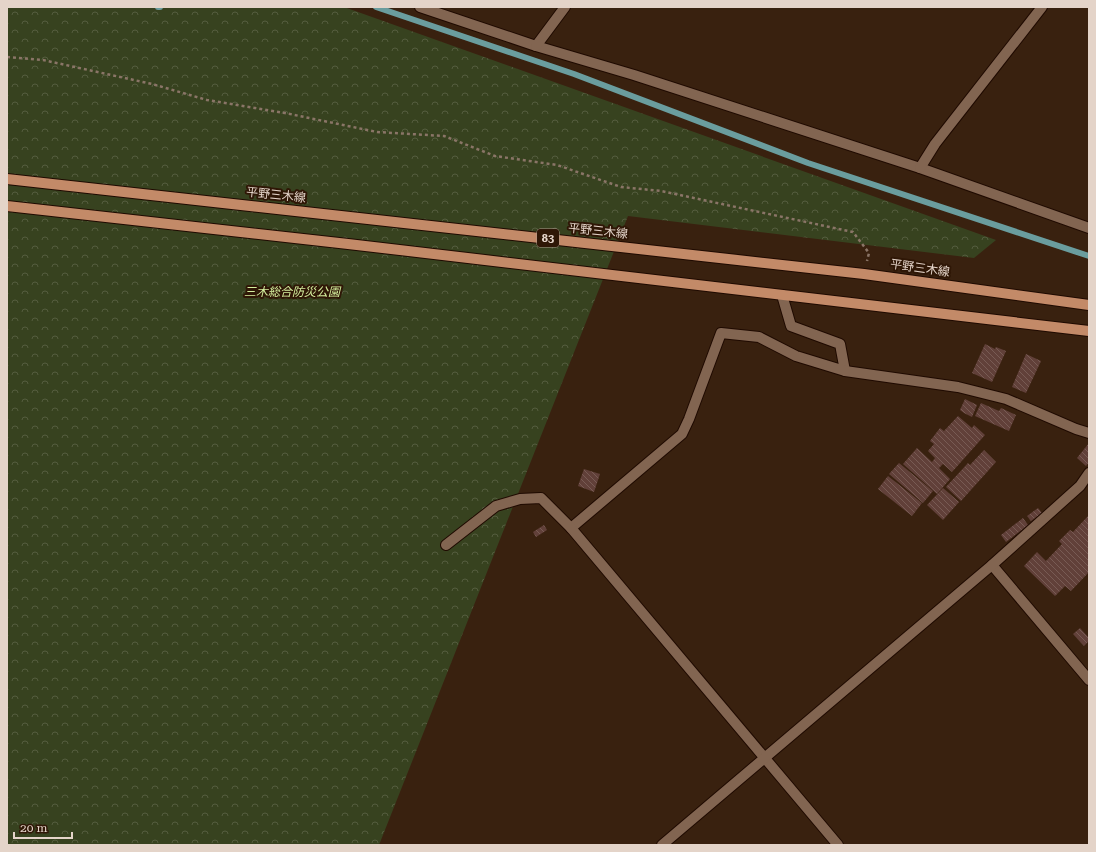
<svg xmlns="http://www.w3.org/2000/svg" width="1096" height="852" font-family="'Roboto Serif','Noto Sans JP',serif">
<defs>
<pattern id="park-crowns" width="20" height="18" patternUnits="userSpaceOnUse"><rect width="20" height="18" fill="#37421f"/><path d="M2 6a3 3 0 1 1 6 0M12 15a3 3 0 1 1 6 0" fill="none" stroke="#545c3e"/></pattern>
<pattern id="building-back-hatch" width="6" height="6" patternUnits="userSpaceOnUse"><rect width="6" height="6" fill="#614039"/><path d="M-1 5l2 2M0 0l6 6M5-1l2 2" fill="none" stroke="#785b54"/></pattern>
</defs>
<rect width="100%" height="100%" fill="#39210f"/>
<!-- park -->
<polygon fill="url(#park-crowns)" points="7,7 344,7 996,240 974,258 628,216 379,845 7,845"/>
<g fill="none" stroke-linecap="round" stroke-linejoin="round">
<!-- stream -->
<g stroke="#6a9d9e" stroke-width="6">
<polyline points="158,7 160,7"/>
<polyline points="376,7 574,74 808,163 1089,256"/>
</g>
</g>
<!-- building -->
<g fill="url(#building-back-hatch)">
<polygon points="985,344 995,349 996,347 1006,351 992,382 972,373"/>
<polygon points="1026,354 1041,361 1026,393 1012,387"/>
<polygon points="965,399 977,405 972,417 964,413 960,410"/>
<polygon points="981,403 999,411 1001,408 1016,415 1009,431 975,416"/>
<polygon points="958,416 972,428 974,425 985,435 952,472 943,464 939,468 950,479 937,494 903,464 917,448 932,462 935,458 928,451 934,444 930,441 940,428 944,431"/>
<polygon points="1089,443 1089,462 1086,466 1077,458"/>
<polygon points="984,450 996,462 961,501 946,487 968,463 970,465"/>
<polygon points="899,463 933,491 923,503 889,474"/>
<polygon points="584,469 600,474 594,492 578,486"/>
<polygon points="888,476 922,503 912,516 878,489"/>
<polygon points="943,488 959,502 943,520 927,505"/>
<polygon points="1038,508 1042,513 1031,521 1027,516"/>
<polygon points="1089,515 1089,572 1071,591 1065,586 1055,596 1024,566 1037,552 1046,561 1062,544 1059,541 1070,530 1073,532"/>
<polygon points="1023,518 1028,525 1006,542 1001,535"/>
<polygon points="544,525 547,530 536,537 533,532"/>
<polygon points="1080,628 1089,638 1089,641 1084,646 1073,634"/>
</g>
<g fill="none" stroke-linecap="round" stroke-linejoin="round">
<defs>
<g id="street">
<polyline points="420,7 536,46 634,75 920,168 1089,228"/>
<polyline points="536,46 565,7"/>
<polyline points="920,168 935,144 1042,7"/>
<polyline points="782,295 791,326 840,344 845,371"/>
<polyline points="571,528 682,434 689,419 721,333 759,337 796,356 845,371 958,387 1006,399 1076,429 1089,433"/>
<polyline points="446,545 496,506 520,499 541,498 571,528 838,845"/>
<polyline points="992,565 1089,680"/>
<polyline points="662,845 992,565 1080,486 1089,473"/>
</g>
<g id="primary">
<polyline points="7,179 864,274 1089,305"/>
<path d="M7,206c361,39 722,82 1082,125"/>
</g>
</defs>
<!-- street casing -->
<use href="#street" stroke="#1f0a00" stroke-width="12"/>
<!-- primary casing -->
<use href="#primary" stroke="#1f0a00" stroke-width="12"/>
<!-- path -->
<polyline stroke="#8a7567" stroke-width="2.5" stroke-dasharray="3 3" stroke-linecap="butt" points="7,57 43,60 152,84 207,100 285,113 377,132 444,136 495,156 557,165 621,187 661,191 853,232 869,253 867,261"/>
<!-- street -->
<use href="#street" stroke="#826551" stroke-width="10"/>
<!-- primary -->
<use href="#primary" stroke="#c38a68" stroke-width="10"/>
</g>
<g text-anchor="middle" stroke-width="4" stroke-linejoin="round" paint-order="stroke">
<!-- shield labels -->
<rect fill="#2f1706" stroke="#ae9b8e" stroke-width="1" x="537" y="229" width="22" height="18" rx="3"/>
<g font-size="11" font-weight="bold" fill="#e4d4c9">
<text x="548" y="242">83</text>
</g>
<!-- street labels -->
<g font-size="12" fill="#e4d4c9" stroke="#2f1706">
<text transform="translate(276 195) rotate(6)" y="4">平野三木線</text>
<text transform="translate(598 231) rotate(6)" y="4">平野三木線</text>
<text transform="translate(920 268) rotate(8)" y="4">平野三木線</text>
</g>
<!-- park labels -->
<g font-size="12" font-style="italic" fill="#d4ef9e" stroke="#2f1706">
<text x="292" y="296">三木総合防災公園</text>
</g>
</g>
<!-- border -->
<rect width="1096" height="852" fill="none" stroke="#e4d4c9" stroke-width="16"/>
<!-- scale -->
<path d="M14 832v6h58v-6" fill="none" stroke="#e4d4c9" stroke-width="2"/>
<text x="20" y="832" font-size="12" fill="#e4d4c9" stroke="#2f1706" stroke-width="3" paint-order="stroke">20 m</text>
</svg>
